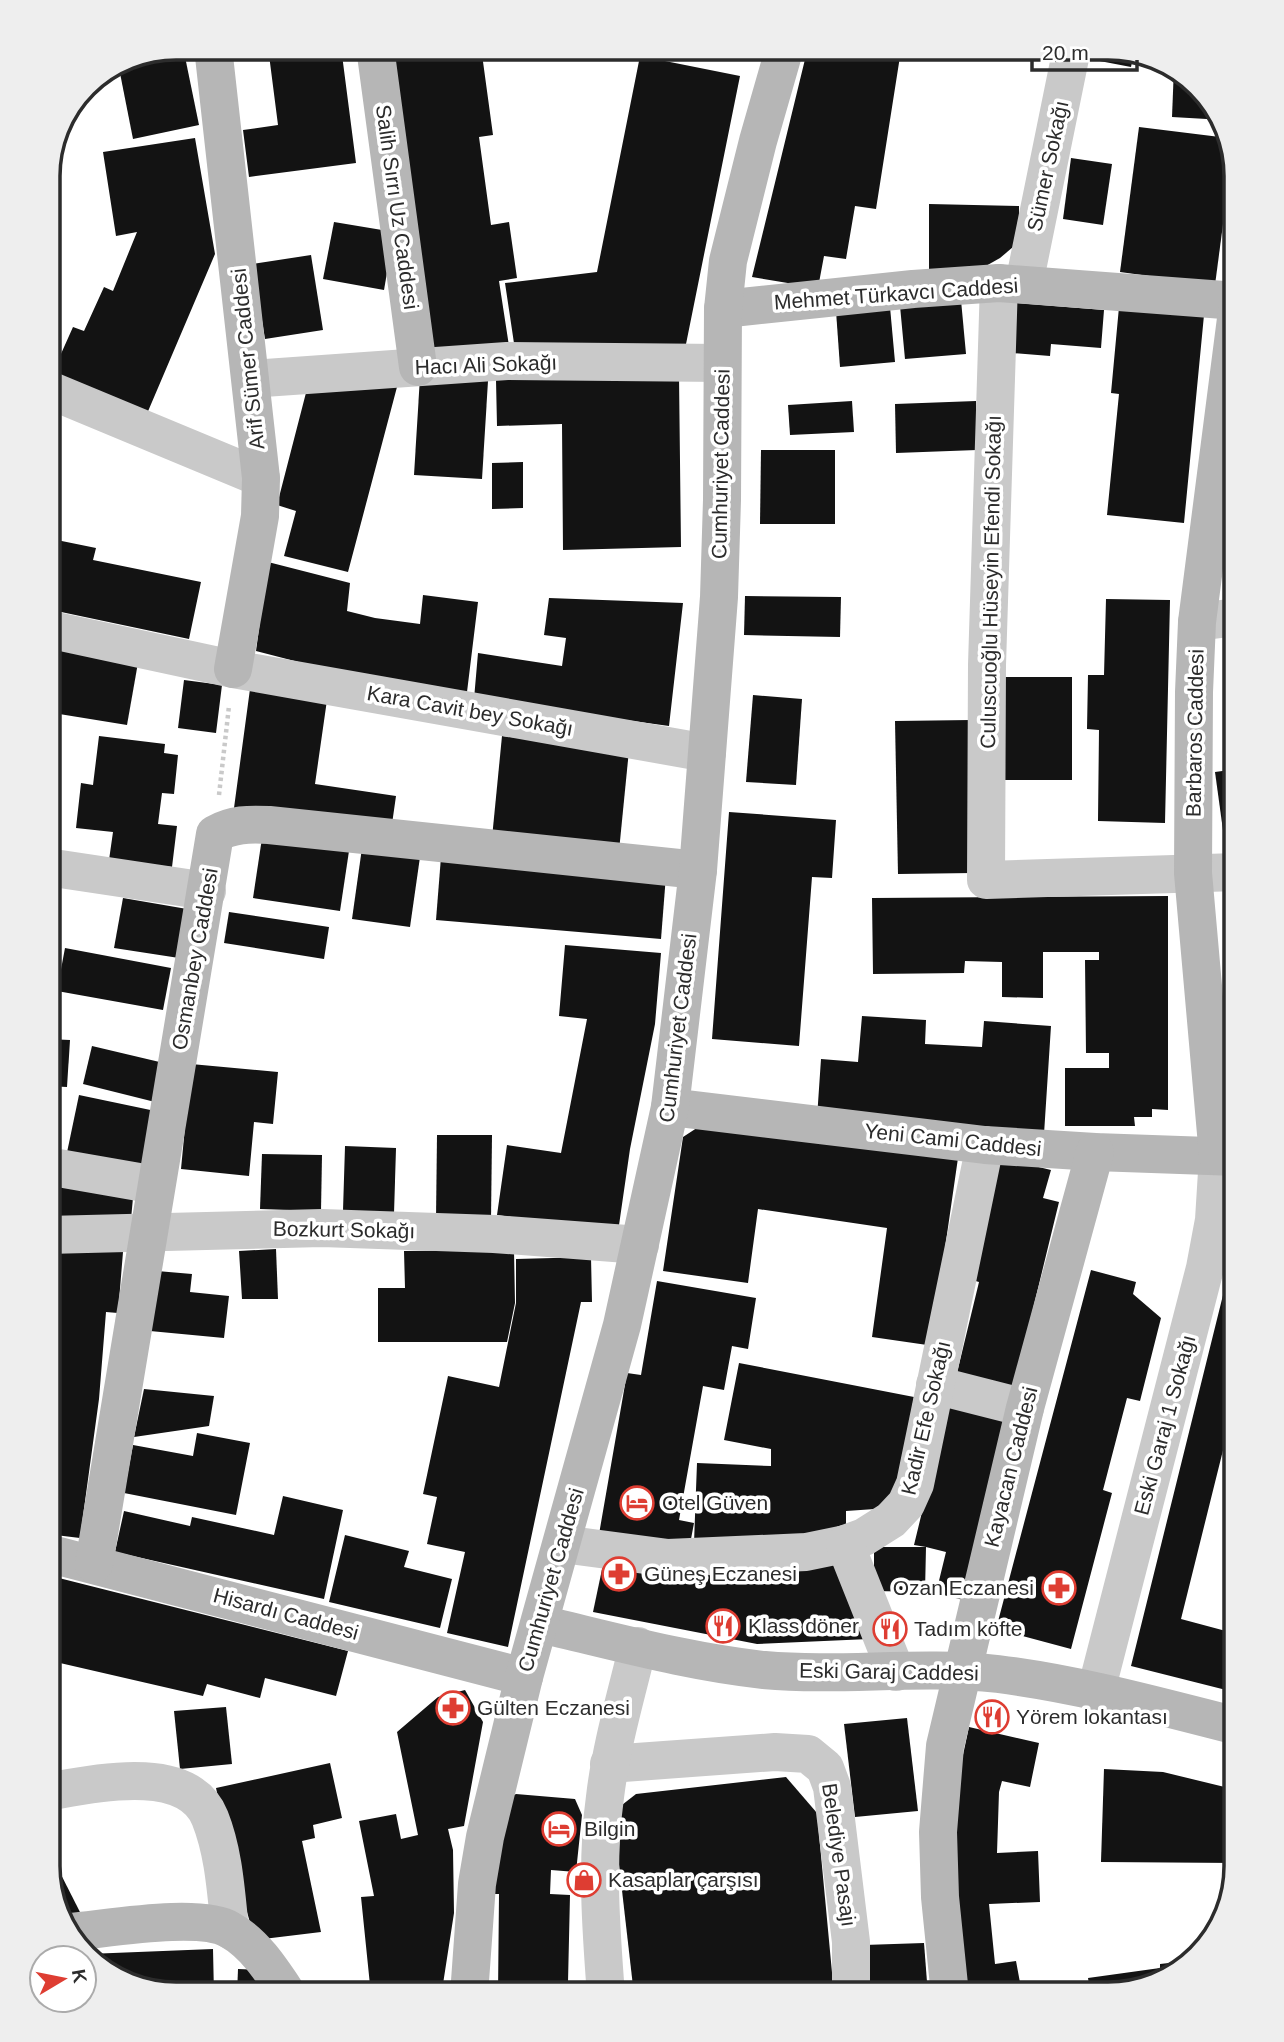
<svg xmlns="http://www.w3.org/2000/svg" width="1284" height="2042" font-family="Arial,sans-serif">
<rect width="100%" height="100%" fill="#fff"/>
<!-- building -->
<g fill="#131313">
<polygon points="176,47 183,47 199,125 133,139 118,63 127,57"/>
<polygon points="268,47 341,47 356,163 249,177 243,130 278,125"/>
<polygon points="390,47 481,47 493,135 479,137 491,225 509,222 517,278 499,281 509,346 435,357"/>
<polygon points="808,47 912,47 912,52 901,50 876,209 855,206 846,259 824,256 818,288 752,277"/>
<polygon points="1086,48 1117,48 1134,53 1131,67 1084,58"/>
<polygon points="640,56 740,76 684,354 515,350 505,283 597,272"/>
<polygon points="1174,67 1179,69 1224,120 1172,117"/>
<polygon points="1139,127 1228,138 1232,156 1215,285 1120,272"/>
<polygon points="195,138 215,254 146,416 52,374 73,327 84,331 104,287 113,291 137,232 116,236 103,152"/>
<polygon points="1071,158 1112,164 1103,225 1063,219"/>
<polygon points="929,204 1019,206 1019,242 1000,258 977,271 929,275"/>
<polygon points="334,222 394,232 384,290 323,279"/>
<polygon points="311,255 323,330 265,339 253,264"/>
<polygon points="961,300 966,354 905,359 900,306"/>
<polygon points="1015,303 1104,310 1101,348 1051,344 1050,356 1012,353"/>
<polygon points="890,307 895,362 840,367 836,311"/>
<polygon points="1119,307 1204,315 1184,523 1107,515 1119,394 1111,393"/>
<polygon points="679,376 681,547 563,550 562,424 497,426 496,380"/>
<polygon points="420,377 488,381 482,479 414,475"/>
<polygon points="308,385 397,387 348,572 284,556 296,511 277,505"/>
<polygon points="852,401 854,432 790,435 788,405"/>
<polygon points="976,401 977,450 896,453 895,404"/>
<polygon points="761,450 835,450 835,524 760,524"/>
<polygon points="523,462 523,508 492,509 492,463"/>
<polygon points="47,538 96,548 93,560 201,582 189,639 47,609"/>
<polygon points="268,562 350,583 347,611 375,618 420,624 423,595 478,602 467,692 368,680 256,651"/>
<polygon points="745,596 841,597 840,637 744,635"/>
<polygon points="549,598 683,603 669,726 474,699 478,653 562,666 566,638 544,635"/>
<polygon points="1106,599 1170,600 1165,823 1098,821 1099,730 1087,729 1088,675 1104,675"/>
<polygon points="47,641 139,657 127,725 47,712"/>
<rect x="1001" y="677" width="71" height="103"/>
<polygon points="184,680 222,685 216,733 178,728"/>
<polygon points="250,689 327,700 315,784 396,796 391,831 234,808"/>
<polygon points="753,695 802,699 796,785 746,782"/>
<polygon points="971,720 973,873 898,874 895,721"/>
<polygon points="99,736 165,744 164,753 178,755 174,794 162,793 158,824 177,826 172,867 109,860 113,832 76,828 81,783 93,785"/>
<polygon points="502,736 629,750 619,851 492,838"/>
<polygon points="1237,769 1237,844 1225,845 1215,772"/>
<polygon points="729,812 836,820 832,878 812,877 799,1046 712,1039"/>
<polygon points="262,838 349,851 340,911 253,898"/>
<polygon points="362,848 420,857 410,927 352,919"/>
<polygon points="441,857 666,875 661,939 436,920"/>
<polygon points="1168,896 1168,1110 1152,1109 1152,1117 1134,1117 1135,1126 1065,1126 1065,1068 1109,1068 1109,1053 1086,1053 1085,960 1099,960 1099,952 1043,952 1043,998 1002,997 1002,962 965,961 964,973 873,974 872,898"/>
<polygon points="123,898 187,909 179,958 114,948"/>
<polygon points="229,912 329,927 324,959 224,943"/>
<polygon points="565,945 661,953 655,1024 630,1149 618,1232 497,1215 507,1145 561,1153 587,1019 559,1016"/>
<polygon points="65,948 171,968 163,1010 57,991"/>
<polygon points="1237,998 1237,1050 1233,1050 1230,999"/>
<polygon points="862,1016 926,1020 925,1044 982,1047 984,1021 1051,1026 1044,1134 817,1118 821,1059 858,1062"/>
<polygon points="47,1039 70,1040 67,1087 47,1086"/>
<polygon points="92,1046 168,1064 159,1103 83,1084"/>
<polygon points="191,1064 278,1072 273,1124 254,1122 249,1176 181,1169"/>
<polygon points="79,1095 160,1112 146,1179 65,1162"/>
<polygon points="47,1116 58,1118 48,1161 47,1161"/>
<polygon points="706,1122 958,1158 944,1255 941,1347 872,1337 887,1228 758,1209 748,1283 663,1271 683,1137"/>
<polygon points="437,1135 492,1135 491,1220 436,1219"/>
<polygon points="345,1146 396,1148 394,1214 343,1211"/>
<polygon points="262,1154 322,1155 321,1211 260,1209"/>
<polygon points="998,1157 1051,1170 1043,1198 1059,1202 1013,1391 956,1377 979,1282 972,1280"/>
<polygon points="47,1171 134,1187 131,1219 47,1223"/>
<polygon points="276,1249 278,1299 242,1299 239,1251"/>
<polygon points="514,1250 515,1303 507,1342 378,1342 378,1288 405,1288 404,1251"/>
<polygon points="47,1252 123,1252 118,1313 106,1312 99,1399 80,1538 47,1534"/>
<polygon points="591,1257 592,1302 581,1302 508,1647 447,1633 465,1552 427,1544 437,1497 423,1494 448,1376 499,1387 516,1303 516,1259"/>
<polygon points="1091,1270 1136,1282 1133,1294 1161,1318 1140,1401 1127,1398 1103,1490 1112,1493 1071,1649 996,1629"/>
<polygon points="157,1271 192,1274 190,1292 229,1296 224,1338 150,1331"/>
<polygon points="657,1281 756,1298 748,1349 732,1346 724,1390 703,1386 679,1520 694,1523 688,1555 598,1540 627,1373 641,1375"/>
<polygon points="1224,1291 1237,1295 1237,1394 1181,1619 1237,1634 1237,1680 1234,1692 1131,1666"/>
<polygon points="739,1363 914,1397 898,1489 875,1509 846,1511 846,1530 694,1543 697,1463 771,1466 771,1449 724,1440"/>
<polygon points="144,1389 214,1396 209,1426 134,1437"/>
<polygon points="949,1401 1008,1416 963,1600 936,1593 946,1552 926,1547 925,1592 874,1591 874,1547 926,1547 914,1545"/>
<polygon points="197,1433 250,1443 236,1515 124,1493 133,1445 193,1456"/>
<polygon points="283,1496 343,1510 324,1599 115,1552 124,1511 190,1526 192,1517 274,1535"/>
<polygon points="345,1535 409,1551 404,1567 452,1579 440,1628 329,1602"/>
<polygon points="605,1555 843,1559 869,1639 757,1644 593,1612"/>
<polygon points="47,1575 348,1651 336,1696 265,1678 260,1698 207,1684 203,1696 47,1660"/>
<polygon points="465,1690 483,1722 464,1826 448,1829 453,1850 454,1913 443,1984 427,1985 427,1995 371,1995 361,1897 374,1896 359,1821 396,1814 401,1839 418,1835 397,1732 438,1697"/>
<polygon points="226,1707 232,1764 180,1769 174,1711"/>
<polygon points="907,1718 918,1811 855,1817 844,1724"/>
<polygon points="969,1727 1039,1743 1030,1787 1002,1781 999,1792 997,1853 1038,1851 1040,1902 989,1904 995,1964 1016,1961 1021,1988 1057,1983 1057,1988 1089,1984 1088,1978 1160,1968 1160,1964 1187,1961 1165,1981 1108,1995 964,1995 956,1919 957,1783"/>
<polygon points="330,1763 342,1818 313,1825 315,1838 302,1841 321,1932 255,1940 231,1856 216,1788"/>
<polygon points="1104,1769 1163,1772 1237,1790 1237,1863 1101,1862"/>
<polygon points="786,1777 817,1813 833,1983 823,1995 634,1995 613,1812 636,1794"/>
<polygon points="516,1794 575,1799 582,1815 576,1872 551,1870 550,1894 570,1895 568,1982 576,1982 576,1995 498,1995 499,1894 494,1894 502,1802"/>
<polygon points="47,1847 83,1918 60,1920 47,1866"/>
<polygon points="924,1943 928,1995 868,1995 864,1945"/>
<polygon points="213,1949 214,1995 168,1994 155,1990 155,1980 143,1981 143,1986 105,1973 88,1954"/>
<polygon points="238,1969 261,1970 270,1995 237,1995"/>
</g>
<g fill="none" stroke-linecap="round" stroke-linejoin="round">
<!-- path -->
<polyline stroke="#c9c9c9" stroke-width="4.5" stroke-dasharray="3.5 3.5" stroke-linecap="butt" points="219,795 229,706"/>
<!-- street -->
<g stroke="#c9c9c9" stroke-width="38">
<polyline points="999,283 987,665 986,880 1237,872"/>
<polyline points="1024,284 1072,48"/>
<polyline points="251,379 507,361 722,363"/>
<polyline points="47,389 261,478"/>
<polyline points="1197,622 1237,617"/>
<polyline points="47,629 233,669 707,753"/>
<polyline points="47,867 207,891"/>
<polyline points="47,1166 156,1185"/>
<polyline points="47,1235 322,1228 494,1234 640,1245"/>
<polyline points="935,1385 1025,1408"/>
<polyline points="562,1544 668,1558 806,1552 845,1544 864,1537 891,1520 906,1504 915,1484 985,1145"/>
<polyline points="845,1544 896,1672"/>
<polyline points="1096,1691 1205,1268 1214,1220 1218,1156"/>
<polyline points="609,1764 775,1752 808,1754 825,1768 832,1787 851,1942 851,1984 847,1995"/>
<path d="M47,1792c46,-8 141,-30 163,26 14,35 16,75 20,112"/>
<path d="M606,1995c-5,-65 -10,-133 -1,-198 6,-51 21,-101 33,-151"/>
</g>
<!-- secondary -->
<g stroke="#b6b6b6" stroke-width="38">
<polyline points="213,47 261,478 260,516 233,669"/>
<polyline points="375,47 418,367"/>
<polyline points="723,309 913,289 999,283 1237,301"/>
<polyline points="670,1107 985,1145 1095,1152 1237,1157"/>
<polyline points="1218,1156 1193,873 1194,692 1197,622 1237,311"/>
<polyline points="47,1553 524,1677"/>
<path d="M94,1564l121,-730c18,-10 34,-10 54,-9l429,45"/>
<path d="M540,1624c74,17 148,38 224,46 77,7 156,-5 234,4 81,10 160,32 239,52"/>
<path d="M69,1932c37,-3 131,-20 161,-2 25,14 42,41 58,65"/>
<polyline points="469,1995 477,1884 485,1837 524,1677 622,1325 670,1107 698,870 719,597 722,500 723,309 728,261 758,141 785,47"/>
<polyline points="950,1995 940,1897 938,1832 945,1746 1025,1408 1095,1152"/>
</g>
</g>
<!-- icons -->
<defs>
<symbol id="hotel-ring" viewBox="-11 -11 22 22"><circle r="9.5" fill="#fff" stroke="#de3d32" stroke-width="1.5"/><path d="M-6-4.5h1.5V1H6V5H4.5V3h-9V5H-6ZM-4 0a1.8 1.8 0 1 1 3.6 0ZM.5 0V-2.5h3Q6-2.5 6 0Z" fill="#de3d32"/></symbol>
<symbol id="pharmacy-ring" viewBox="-11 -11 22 22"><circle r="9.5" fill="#fff" stroke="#de3d32" stroke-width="1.5"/><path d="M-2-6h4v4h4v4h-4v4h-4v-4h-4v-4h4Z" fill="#de3d32"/></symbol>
<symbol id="restaurant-ring" viewBox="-11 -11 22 22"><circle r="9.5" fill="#fff" stroke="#de3d32" stroke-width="1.5"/><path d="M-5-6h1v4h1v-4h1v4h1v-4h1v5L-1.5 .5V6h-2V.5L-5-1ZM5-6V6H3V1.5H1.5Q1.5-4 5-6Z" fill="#de3d32"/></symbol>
<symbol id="shop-ring" viewBox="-11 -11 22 22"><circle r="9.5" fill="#fff" stroke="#de3d32" stroke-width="1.5"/><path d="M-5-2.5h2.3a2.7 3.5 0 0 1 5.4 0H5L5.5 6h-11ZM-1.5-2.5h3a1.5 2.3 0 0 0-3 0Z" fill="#de3d32"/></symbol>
</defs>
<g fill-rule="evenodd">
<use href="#hotel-ring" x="618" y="1484" width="38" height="38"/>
<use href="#pharmacy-ring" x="600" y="1555" width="38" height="38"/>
<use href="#pharmacy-ring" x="1040" y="1569" width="38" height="38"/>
<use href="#restaurant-ring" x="704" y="1607" width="38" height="38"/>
<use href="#restaurant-ring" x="871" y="1610" width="38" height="38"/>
<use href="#pharmacy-ring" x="434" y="1689" width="38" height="38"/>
<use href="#restaurant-ring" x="973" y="1698" width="38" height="38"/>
<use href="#hotel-ring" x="540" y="1810" width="38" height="38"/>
<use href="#shop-ring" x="565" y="1861" width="38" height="38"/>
</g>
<g text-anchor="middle" stroke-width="7" stroke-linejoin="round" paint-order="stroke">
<!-- street labels -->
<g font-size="21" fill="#2c2c2c" stroke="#fff">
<text transform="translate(1048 166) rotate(-78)" y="7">Sümer Sokağı</text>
<text transform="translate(397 207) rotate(82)" y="7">Salih Sırrı Uz Caddesi</text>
<text transform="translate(896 294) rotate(-4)" y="7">Mehmet Türkavcı Caddesi</text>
<text transform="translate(248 359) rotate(-96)" y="7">Arif Sümer Caddesi</text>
<text transform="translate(486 365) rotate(-2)" y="7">Hacı Ali Sokağı</text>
<text transform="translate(721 464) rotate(-89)" y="7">Cumhuriyet Caddesi</text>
<text transform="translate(991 582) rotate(-89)" y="7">Culuscuoğlu Hüseyin Efendi Sokağı</text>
<text transform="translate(470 711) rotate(10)" y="7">Kara Cavit bey Sokağı</text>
<text transform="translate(1195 733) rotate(-89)" y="7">Barbaros Caddesi</text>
<text transform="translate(195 959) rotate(-80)" y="7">Osmanbey Caddesi</text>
<text transform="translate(678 1028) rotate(-83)" y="7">Cumhuriyet Caddesi</text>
<text transform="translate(953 1140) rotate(6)" y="7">Yeni Cami Caddesi</text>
<text transform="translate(344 1230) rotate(1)" y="7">Bozkurt Sokağı</text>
<text transform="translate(926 1418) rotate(-77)" y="7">Kadir Efe Sokağı</text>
<text transform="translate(1165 1425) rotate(-75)" y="7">Eski Garaj 1 Sokağı</text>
<text transform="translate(1011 1467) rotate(-76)" y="7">Kayacan Caddesi</text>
<text transform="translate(551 1580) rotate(-74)" y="7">Cumhuriyet Caddesi</text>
<text transform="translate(286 1614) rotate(15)" y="7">Hisardı Caddesi</text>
<text transform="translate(889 1672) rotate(1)" y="7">Eski Garaj Caddesi</text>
<text transform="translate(839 1855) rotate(82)" y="7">Belediye Pasajı</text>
</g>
<!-- poi labels -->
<g font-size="21" fill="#2c2c2c" stroke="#fff" text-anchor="start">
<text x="662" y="1510">Otel Güven</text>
<text x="644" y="1581">Güneş Eczanesi</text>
<text x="1034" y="1595" text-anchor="end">Ozan Eczanesi</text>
<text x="748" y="1633">Klass döner</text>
<text x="914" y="1636">Tadım köfte</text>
<text x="477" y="1715">Gülten Eczanesi</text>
<text x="1016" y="1724">Yörem lokantası</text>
<text x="584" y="1836">Bilgin</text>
<text x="608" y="1887">Kasaplar çarşısı</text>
</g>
</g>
<!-- crop -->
<path d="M0 0H1284V2042H0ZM176 60H1108A116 116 0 0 1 1224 176V1866A116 116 0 0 1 1108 1982H176A116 116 0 0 1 60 1866V176A116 116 0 0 1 176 60Z" fill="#eee" fill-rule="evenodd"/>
<path fill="none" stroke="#2c2c2c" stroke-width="3.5" d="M176 60H1108A116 116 0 0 1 1224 176V1866A116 116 0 0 1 1108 1982H176A116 116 0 0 1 60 1866V176A116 116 0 0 1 176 60Z"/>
<!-- north arrow -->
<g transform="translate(63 1979) rotate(80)"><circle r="33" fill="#ffffff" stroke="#ababab" stroke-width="2"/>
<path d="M0-5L12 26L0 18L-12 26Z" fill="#de3d32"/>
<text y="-10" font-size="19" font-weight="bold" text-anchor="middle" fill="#2c2c2c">K</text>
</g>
<!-- scale -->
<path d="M1032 60v10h105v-10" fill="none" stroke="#2c2c2c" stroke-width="3.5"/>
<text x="1042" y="60" font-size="21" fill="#2c2c2c" stroke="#ffffff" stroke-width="5" paint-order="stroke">20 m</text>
</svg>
